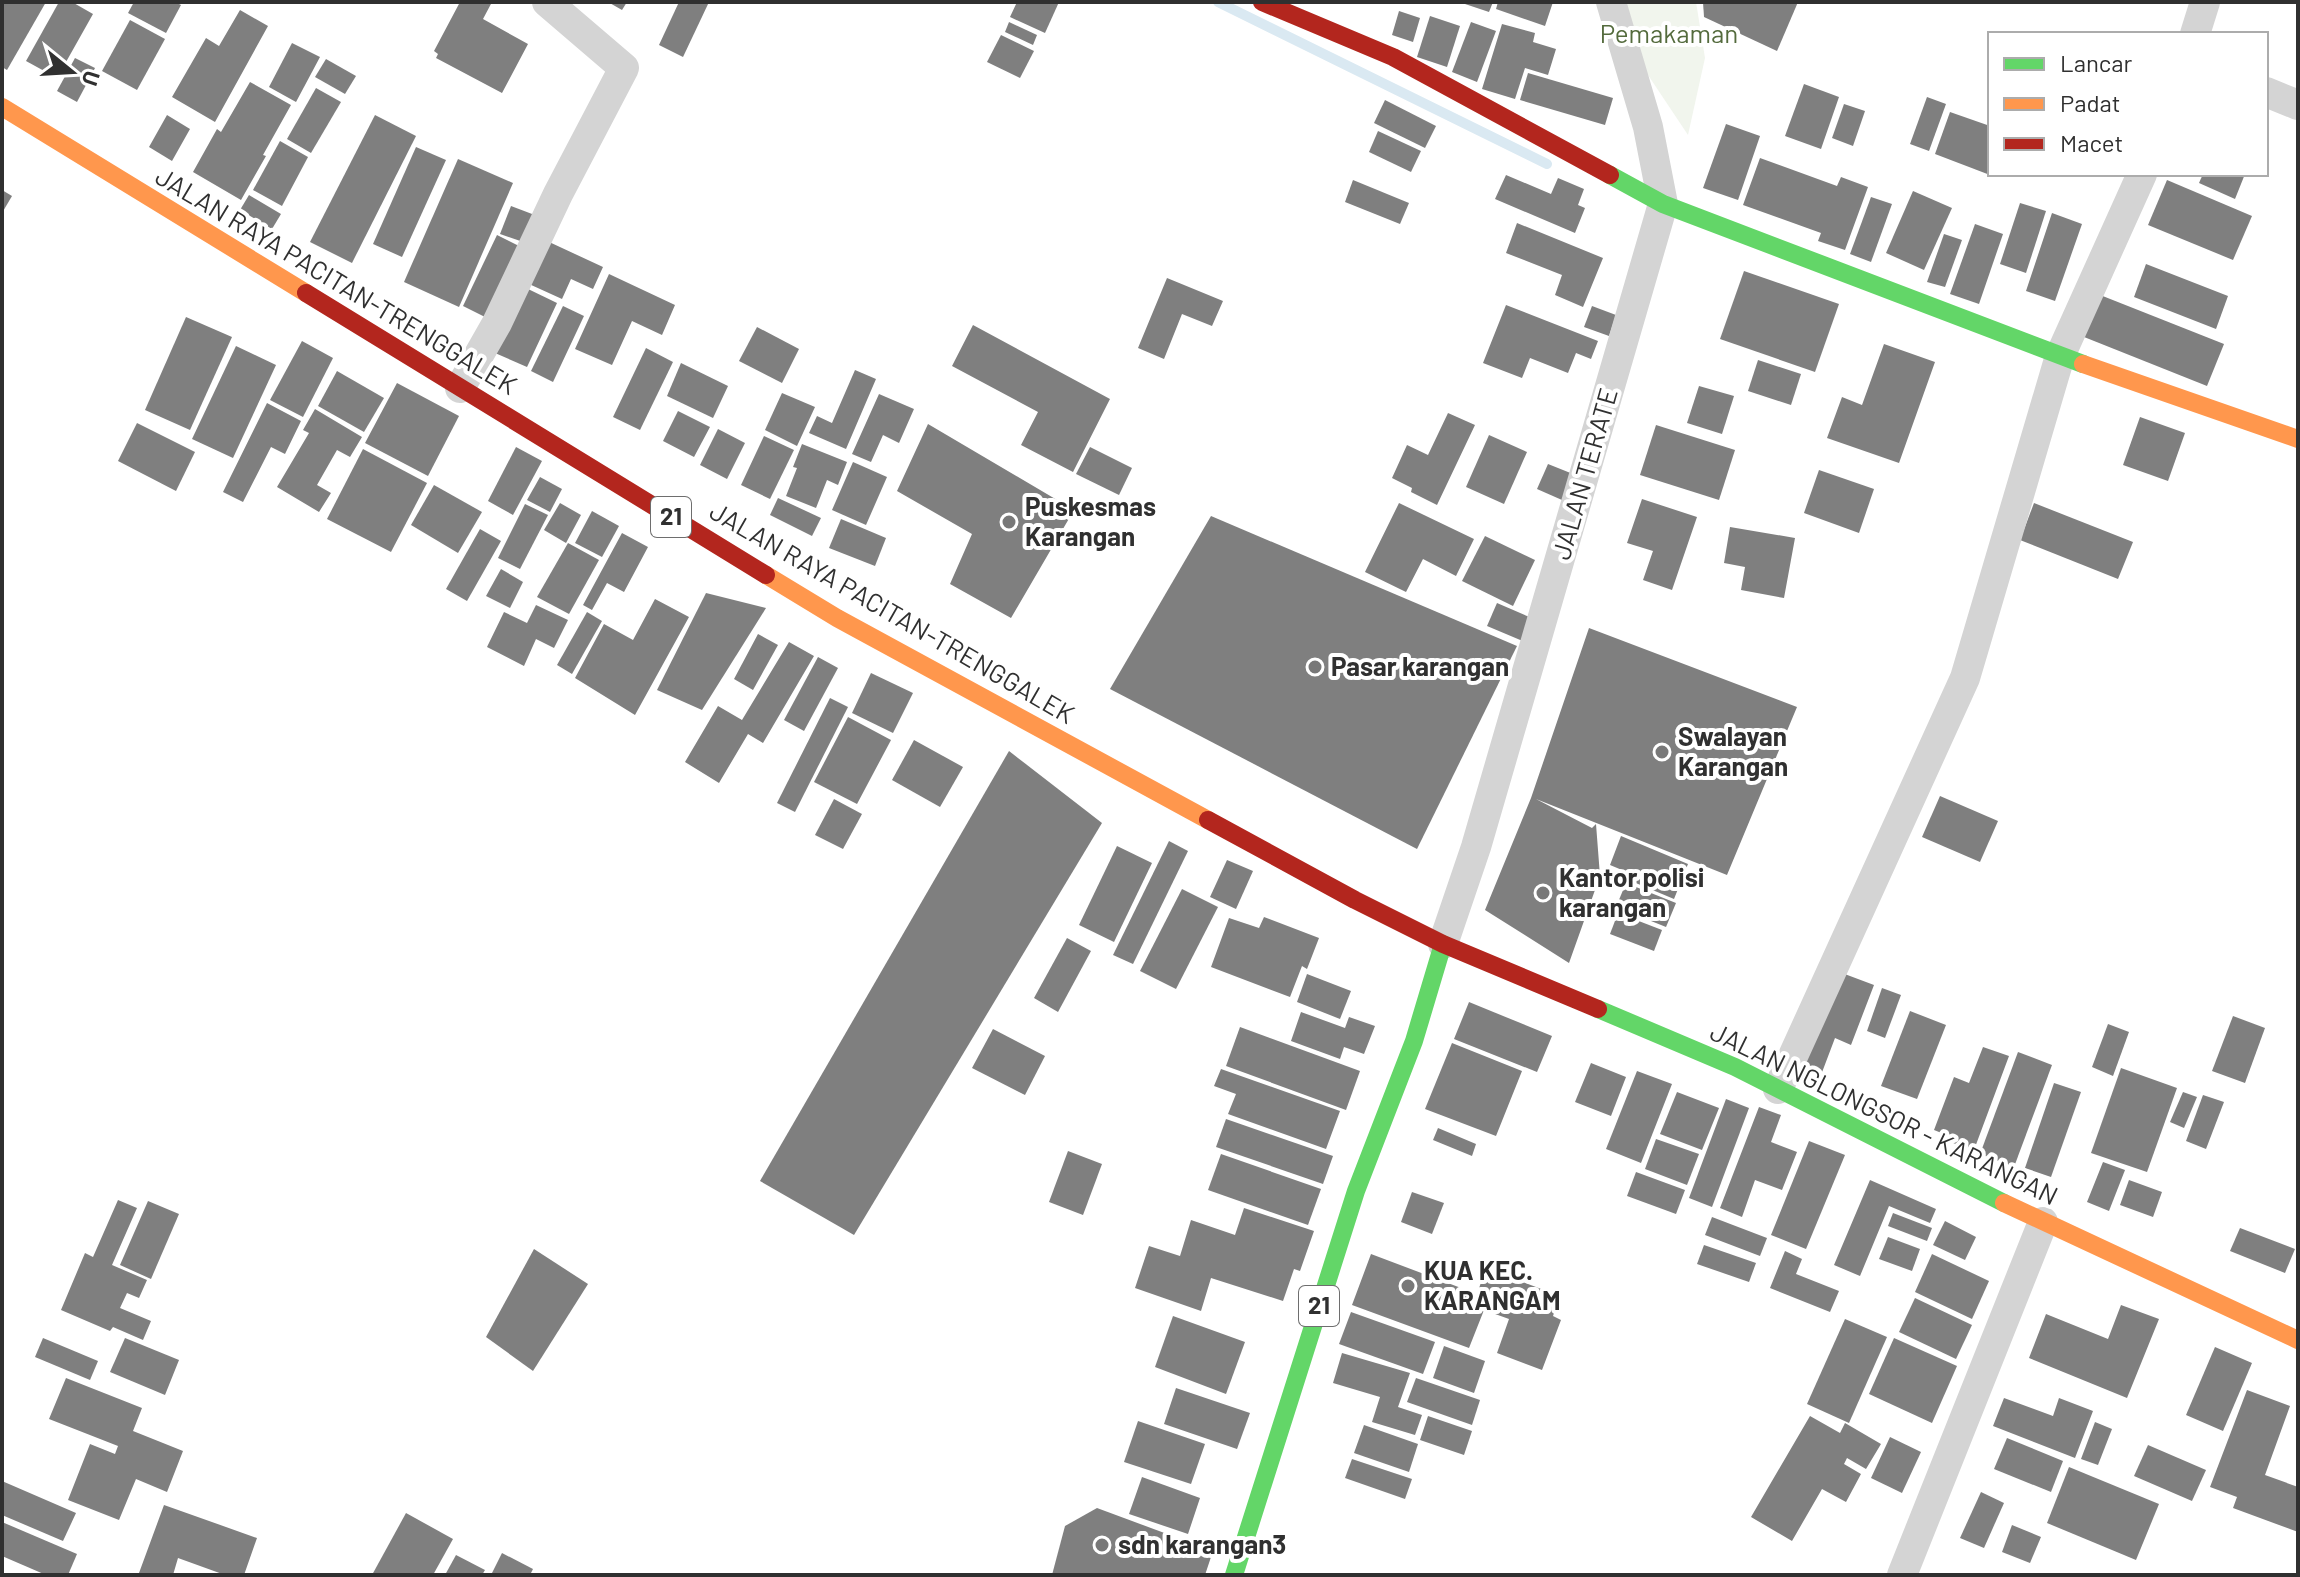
<svg xmlns="http://www.w3.org/2000/svg" width="2300" height="1577" font-family="Barlow,sans-serif">
<rect width="100%" height="100%" fill="#fff"/>
<!-- green -->
<polygon fill="#f1f5ed" points="1626,2 1696,2 1705,58 1688,135 1646,72"/>
<g fill="none" stroke-linecap="round" stroke-linejoin="round">
<!-- stream -->
<polyline stroke="#dae9f2" stroke-width="10" points="1218,2 1547,164"/>
</g>
<!-- building -->
<g fill="#7f7f7f">
<polygon points="2,2 46,2 7,70 2,67"/>
<polygon points="59,2 72,2 93,14 57,78 26,61"/>
<polygon points="134,2 175,2 181,5 166,33 128,13"/>
<polygon points="460,2 492,2 483,19 528,44 502,93 436,58 438,54 434,51"/>
<polygon points="608,2 627,2 622,10"/>
<polygon points="679,2 709,2 683,57 659,45"/>
<polygon points="1017,2 1059,2 1045,33 1010,17"/>
<polygon points="1459,2 1493,2 1489,12"/>
<polygon points="1498,2 1553,2 1545,26 1496,9"/>
<polygon points="1703,2 1798,2 1777,51 1704,17"/>
<polygon points="240,10 268,26 215,122 172,97 206,38 219,46"/>
<polygon points="1399,11 1420,18 1413,42 1392,35"/>
<polygon points="1430,16 1460,26 1447,67 1417,57"/>
<polygon points="130,20 165,39 137,90 102,71"/>
<polygon points="1009,22 1037,35 1033,45 1005,32"/>
<polygon points="1471,22 1496,31 1477,82 1452,72"/>
<polygon points="1502,24 1535,33 1533,42 1556,49 1548,75 1525,68 1515,99 1482,89"/>
<polygon points="1001,35 1034,51 1020,78 987,62"/>
<polygon points="292,43 320,57 296,102 269,87"/>
<polygon points="75,58 95,68 77,102 57,91"/>
<polygon points="326,59 356,76 345,94 315,77"/>
<polygon points="1528,73 1613,98 1605,125 1520,100"/>
<polygon points="250,82 291,105 263,155 266,156 241,200 193,172 217,129 221,132"/>
<polygon points="1804,84 1839,97 1821,149 1785,136"/>
<polygon points="316,88 341,102 311,153 287,139"/>
<polygon points="1927,97 1946,104 1929,151 1910,144"/>
<polygon points="1385,100 1436,126 1425,148 1374,123"/>
<polygon points="1844,104 1865,111 1853,146 1832,138"/>
<polygon points="1950,112 1990,126 1990,175 1935,154"/>
<polygon points="167,115 190,129 172,161 149,147"/>
<polygon points="375,115 416,136 352,263 310,242"/>
<polygon points="1726,124 1760,136 1738,200 1703,188"/>
<polygon points="1378,131 1421,151 1411,172 1369,152"/>
<polygon points="280,141 308,157 282,206 253,190"/>
<polygon points="416,147 446,160 402,257 373,244"/>
<polygon points="1760,158 1837,186 1841,177 1868,187 1845,250 1818,241 1821,233 1743,205"/>
<polygon points="458,159 513,183 459,307 404,282"/>
<polygon points="2203,174 2245,174 2235,199 2199,183"/>
<polygon points="1506,175 1551,194 1558,178 1584,189 1578,205 1585,208 1575,233 1495,199"/>
<polygon points="1353,180 1409,203 1400,224 1345,202"/>
<polygon points="2167,180 2252,216 2233,260 2148,225"/>
<polygon points="2,190 12,196 2,213"/>
<polygon points="1913,191 1952,208 1924,270 1886,253"/>
<polygon points="249,195 281,214 272,229 240,210"/>
<polygon points="1871,197 1892,204 1871,262 1850,254"/>
<polygon points="2020,203 2046,211 2026,273 2000,264"/>
<polygon points="511,206 540,217 529,244 500,234"/>
<polygon points="2052,213 2082,224 2055,301 2026,291"/>
<polygon points="1517,223 1603,258 1583,307 1555,295 1562,275 1506,253"/>
<polygon points="1975,224 2003,234 1979,304 1950,294"/>
<polygon points="1944,234 1962,240 1945,287 1927,282"/>
<polygon points="497,235 527,250 493,321 463,306"/>
<polygon points="547,241 603,267 593,289 571,279 562,299 529,284"/>
<polygon points="2146,264 2228,296 2216,329 2134,297"/>
<polygon points="1744,271 1839,304 1815,372 1720,339"/>
<polygon points="609,274 675,305 662,335 632,321 612,365 575,349"/>
<polygon points="1167,278 1223,301 1212,326 1182,314 1164,359 1138,348"/>
<polygon points="526,288 557,303 527,367 495,353"/>
<polygon points="2090,291 2224,344 2207,386 2074,333"/>
<polygon points="1506,305 1598,341 1591,359 1576,353 1568,373 1530,358 1522,378 1483,363"/>
<polygon points="563,306 584,316 553,382 531,371"/>
<polygon points="1592,306 1616,315 1609,336 1584,327"/>
<polygon points="186,317 232,337 190,430 145,410"/>
<polygon points="973,325 1110,399 1073,472 1021,445 1038,412 952,366"/>
<polygon points="757,327 799,349 782,383 739,361"/>
<polygon points="302,341 333,358 303,417 270,400"/>
<polygon points="1884,344 1935,362 1899,463 1827,438 1842,397 1862,405"/>
<polygon points="236,346 276,365 233,458 192,439"/>
<polygon points="646,348 673,362 640,430 613,417"/>
<polygon points="1758,360 1801,374 1791,405 1748,391"/>
<polygon points="681,363 728,386 713,418 667,396"/>
<polygon points="855,370 876,379 846,449 809,433 817,416 832,423"/>
<polygon points="337,371 384,398 364,432 318,406"/>
<polygon points="397,383 459,416 428,476 365,443"/>
<polygon points="1699,386 1734,396 1722,434 1687,423"/>
<polygon points="782,393 815,407 797,446 765,430"/>
<polygon points="879,394 914,409 899,443 883,435 871,462 852,454"/>
<polygon points="267,403 301,421 285,454 271,447 243,502 223,492"/>
<polygon points="315,409 362,437 350,457 337,450 317,485 331,493 319,512 277,487 309,433 303,430"/>
<polygon points="678,411 710,427 694,457 663,441"/>
<polygon points="1448,413 1475,425 1437,505 1411,492 1412,488 1392,478 1407,445 1428,455"/>
<polygon points="2140,417 2185,433 2168,481 2123,465"/>
<polygon points="137,423 195,452 176,491 118,461"/>
<polygon points="928,424 1074,510 1011,618 950,584 972,534 897,491"/>
<polygon points="1656,425 1735,450 1719,500 1640,475"/>
<polygon points="718,429 745,443 727,479 700,465"/>
<polygon points="1489,435 1527,452 1504,504 1466,487"/>
<polygon points="764,436 794,450 770,499 741,485"/>
<polygon points="802,444 847,462 838,485 827,480 816,508 786,496 797,468 793,467"/>
<polygon points="516,447 542,461 513,515 488,501"/>
<polygon points="1090,447 1132,468 1119,495 1076,474"/>
<polygon points="363,449 427,483 391,552 327,519"/>
<polygon points="853,462 887,477 866,525 832,510"/>
<polygon points="1548,464 1573,474 1562,500 1537,489"/>
<polygon points="1819,470 1874,489 1859,533 1804,513"/>
<polygon points="540,477 562,489 550,512 527,500"/>
<polygon points="434,485 482,512 458,553 411,525"/>
<polygon points="778,498 821,518 812,536 770,515"/>
<polygon points="1642,499 1697,517 1672,590 1643,580 1653,551 1627,543"/>
<polygon points="560,503 581,515 566,543 544,530"/>
<polygon points="1399,503 1474,539 1456,576 1423,559 1406,592 1365,572"/>
<polygon points="2034,503 2133,542 2118,579 2020,540"/>
<polygon points="525,504 548,515 520,569 498,558"/>
<polygon points="592,511 619,526 602,557 575,543"/>
<polygon points="1211,516 1517,646 1417,849 1110,689"/>
<polygon points="841,519 886,538 875,566 829,548"/>
<polygon points="1730,527 1795,538 1784,598 1741,590 1745,567 1724,563"/>
<polygon points="480,529 501,541 467,601 446,589"/>
<polygon points="622,533 648,547 624,592 607,583 592,610 583,605"/>
<polygon points="1485,536 1535,560 1513,606 1462,581"/>
<polygon points="568,543 599,560 569,614 537,597"/>
<polygon points="501,569 523,582 510,608 486,596"/>
<polygon points="706,593 766,608 702,710 657,690"/>
<polygon points="655,599 689,617 635,715 575,678 604,624 633,640"/>
<polygon points="1497,603 1534,619 1525,642 1487,626"/>
<polygon points="536,605 568,620 554,648 536,639 524,666 487,647 504,612 527,623"/>
<polygon points="587,612 602,621 572,674 557,665"/>
<polygon points="1589,628 1797,707 1727,875 1536,799 1592,828 1596,824 1600,876 1569,963 1485,910 1531,798"/>
<polygon points="758,634 778,645 753,690 734,679"/>
<polygon points="789,642 814,656 763,743 748,734 719,783 685,762 718,706 742,720"/>
<polygon points="818,657 838,668 804,731 784,720"/>
<polygon points="871,673 913,693 893,733 852,713"/>
<polygon points="830,698 848,707 795,812 777,803"/>
<polygon points="848,717 891,740 857,804 814,782"/>
<polygon points="914,740 963,767 940,807 892,780"/>
<polygon points="1009,751 1102,823 854,1235 760,1181"/>
<polygon points="1940,796 1998,821 1980,862 1922,837"/>
<polygon points="834,799 862,814 843,849 815,835"/>
<polygon points="1621,836 1688,864 1674,899 1631,881 1634,875 1610,865"/>
<polygon points="1169,841 1188,851 1133,964 1113,955"/>
<polygon points="1117,846 1152,863 1114,942 1079,925"/>
<polygon points="1227,860 1253,871 1236,909 1210,897"/>
<polygon points="1626,883 1676,903 1666,927 1616,907"/>
<polygon points="1182,889 1218,907 1176,989 1140,971"/>
<polygon points="1618,913 1662,930 1654,951 1610,934"/>
<polygon points="1264,917 1319,938 1307,969 1302,966 1290,997 1211,967 1229,918 1259,928"/>
<polygon points="1067,938 1091,951 1058,1012 1034,998"/>
<polygon points="1834,970 1874,985 1851,1045 1835,1038 1821,1075 1797,1067"/>
<polygon points="1307,974 1351,991 1340,1019 1297,1002"/>
<polygon points="1882,988 1901,995 1885,1038 1867,1031"/>
<polygon points="1469,1002 1552,1036 1537,1072 1454,1039"/>
<polygon points="1910,1011 1946,1025 1917,1099 1881,1086"/>
<polygon points="1301,1012 1345,1028 1349,1017 1375,1026 1364,1054 1344,1047 1340,1059 1291,1041"/>
<polygon points="2233,1016 2265,1028 2245,1083 2212,1071"/>
<polygon points="2108,1024 2129,1032 2113,1076 2092,1067"/>
<polygon points="1240,1027 1360,1071 1346,1110 1226,1066"/>
<polygon points="993,1029 1045,1056 1025,1095 972,1068"/>
<polygon points="1452,1043 1522,1071 1496,1136 1425,1109"/>
<polygon points="1983,1047 2009,1056 1974,1150 1947,1141 1949,1136 1934,1130 1954,1077 1969,1083"/>
<polygon points="2018,1052 2052,1065 2014,1167 1980,1154"/>
<polygon points="1591,1063 1626,1077 1611,1116 1575,1102"/>
<polygon points="2121,1068 2177,1088 2147,1172 2091,1153"/>
<polygon points="1221,1069 1340,1111 1326,1149 1228,1114 1236,1094 1214,1086"/>
<polygon points="1637,1071 1672,1084 1641,1163 1606,1149"/>
<polygon points="2054,1083 2081,1092 2051,1177 2025,1168"/>
<polygon points="1677,1092 1719,1108 1702,1150 1660,1134"/>
<polygon points="2183,1092 2197,1097 2184,1128 2170,1122"/>
<polygon points="2203,1095 2224,1102 2206,1149 2186,1141"/>
<polygon points="1726,1099 1749,1108 1712,1207 1689,1198"/>
<polygon points="1759,1107 1781,1115 1771,1142 1797,1152 1782,1190 1755,1180 1742,1217 1720,1208"/>
<polygon points="1226,1119 1333,1156 1323,1184 1216,1147"/>
<polygon points="1438,1128 1476,1144 1472,1156 1433,1140"/>
<polygon points="1656,1139 1699,1154 1687,1185 1645,1169"/>
<polygon points="1809,1141 1845,1155 1806,1249 1771,1235"/>
<polygon points="1068,1151 1102,1164 1083,1215 1049,1202"/>
<polygon points="1221,1154 1321,1189 1308,1225 1208,1190"/>
<polygon points="2103,1162 2125,1170 2109,1211 2087,1202"/>
<polygon points="1636,1172 1685,1190 1676,1214 1627,1196"/>
<polygon points="1870,1180 1936,1209 1930,1223 1889,1206 1860,1276 1834,1265"/>
<polygon points="2129,1180 2162,1192 2153,1217 2120,1205"/>
<polygon points="1412,1192 1444,1203 1432,1234 1401,1222"/>
<polygon points="118,1200 137,1208 112,1265 147,1280 139,1298 127,1293 120,1308 151,1321 143,1340 113,1327 110,1331 61,1310 85,1253 93,1257"/>
<polygon points="148,1201 179,1214 151,1279 120,1265"/>
<polygon points="1244,1208 1314,1231 1300,1271 1294,1269 1283,1301 1211,1278 1201,1311 1135,1288 1149,1246 1180,1256 1191,1220 1235,1235"/>
<polygon points="1893,1213 1932,1228 1927,1241 1888,1226"/>
<polygon points="1712,1217 1767,1238 1760,1256 1705,1235"/>
<polygon points="1945,1221 1976,1237 1965,1260 1933,1245"/>
<polygon points="2240,1228 2295,1249 2285,1273 2230,1251"/>
<polygon points="1888,1237 1920,1249 1912,1271 1879,1259"/>
<polygon points="1704,1245 1756,1263 1749,1282 1697,1264"/>
<polygon points="534,1249 588,1284 533,1371 486,1337"/>
<polygon points="1785,1251 1802,1259 1796,1274 1839,1291 1830,1312 1770,1288"/>
<polygon points="1371,1254 1477,1294 1486,1268 1560,1296 1553,1316 1561,1320 1542,1370 1497,1353 1509,1319 1484,1310 1469,1348 1352,1305"/>
<polygon points="1932,1254 1989,1281 1972,1319 1915,1292"/>
<polygon points="1915,1298 1972,1325 1956,1359 1899,1332"/>
<polygon points="2121,1305 2159,1319 2127,1398 2029,1358 2046,1314 2108,1339"/>
<polygon points="1351,1312 1435,1342 1423,1374 1339,1344"/>
<polygon points="1173,1316 1245,1342 1226,1394 1155,1367"/>
<polygon points="1845,1319 1887,1337 1849,1423 1807,1404"/>
<polygon points="43,1338 98,1361 90,1380 35,1357"/>
<polygon points="125,1338 179,1360 165,1395 110,1372"/>
<polygon points="1894,1338 1957,1366 1932,1423 1869,1394"/>
<polygon points="1444,1346 1485,1361 1474,1393 1433,1378"/>
<polygon points="2215,1347 2252,1363 2223,1431 2186,1415"/>
<polygon points="1342,1353 1410,1373 1398,1407 1422,1415 1415,1435 1372,1422 1380,1397 1333,1383"/>
<polygon points="66,1378 142,1408 133,1431 183,1451 167,1492 136,1479 119,1520 68,1500 90,1444 115,1454 118,1446 49,1419"/>
<polygon points="1416,1378 1480,1400 1472,1425 1407,1402"/>
<polygon points="1176,1388 1250,1413 1237,1449 1164,1424"/>
<polygon points="2247,1390 2290,1406 2265,1475 2298,1487 2298,1532 2233,1508 2237,1497 2210,1487"/>
<polygon points="2004,1398 2053,1416 2059,1398 2093,1411 2075,1458 1993,1426"/>
<polygon points="1428,1416 1472,1431 1464,1455 1420,1440"/>
<polygon points="1810,1416 1840,1433 1845,1423 1881,1444 1866,1469 1847,1458 1844,1464 1861,1474 1846,1502 1822,1489 1792,1541 1751,1517"/>
<polygon points="1138,1421 1205,1444 1191,1484 1124,1462"/>
<polygon points="2095,1422 2112,1429 2098,1465 2081,1459"/>
<polygon points="1364,1425 1418,1444 1409,1472 1354,1453"/>
<polygon points="1890,1437 1921,1452 1902,1493 1871,1478"/>
<polygon points="2007,1438 2063,1461 2051,1492 1994,1469"/>
<polygon points="2148,1445 2206,1470 2192,1501 2134,1476"/>
<polygon points="1352,1459 1412,1479 1405,1499 1345,1478"/>
<polygon points="2069,1467 2159,1504 2136,1560 2047,1523"/>
<polygon points="1142,1477 1200,1498 1188,1534 1129,1514"/>
<polygon points="2,1481 76,1513 63,1541 2,1515"/>
<polygon points="1981,1492 2004,1503 1984,1548 1960,1538"/>
<polygon points="164,1505 257,1538 244,1575 225,1575 178,1558 173,1575 139,1573"/>
<polygon points="1097,1508 1213,1551 1205,1575 1052,1575 1065,1526"/>
<polygon points="406,1513 453,1539 433,1575 372,1575"/>
<polygon points="2,1522 77,1554 68,1575 46,1575 2,1556"/>
<polygon points="2012,1525 2041,1537 2030,1563 2002,1552"/>
<polygon points="502,1553 533,1569 530,1575 491,1575"/>
<polygon points="456,1555 485,1570 482,1575 445,1575"/>
</g>
<g fill="none" stroke-linecap="round" stroke-linejoin="round">
<!-- street -->
<g stroke="#d4d4d4" stroke-width="30">
<polyline points="2195,34 2205,2"/>
<polyline points="2266,92 2298,105"/>
<polyline points="460,388 497,323 558,194 624,68 547,2"/>
<polyline points="1443,944 1476,847 1663,204 1648,127 1611,2"/>
<polyline points="1778,1089 1965,678 2060,356 2142,174"/>
<polyline points="1902,1575 2043,1222"/>
</g>
<!-- fast -->
<g stroke="#63d668" stroke-width="18">
<polyline points="1610,175 1663,204 2083,364"/>
<polyline points="1598,1009 1735,1067 2004,1203"/>
<polyline points="1234,1575 1356,1191 1414,1041 1443,944"/>
</g>
<!-- slow -->
<g stroke="#ff974d" stroke-width="18">
<polyline points="2,107 306,293"/>
<polyline points="2083,364 2298,439"/>
<polyline points="766,575 837,618 1208,820"/>
<polyline points="2004,1203 2298,1340"/>
</g>
<!-- jam -->
<g stroke="#b3261e" stroke-width="18">
<polyline points="1262,2 1393,57 1610,175"/>
<polyline points="306,293 766,575"/>
<polyline points="1208,820 1355,900 1443,944 1598,1009"/>
</g>
</g>
<!-- markers -->
<g fill="#787878" stroke="#fff" stroke-width="3">
<circle cx="1009" cy="522" r="8"/>
<circle cx="1315" cy="667" r="8"/>
<circle cx="1662" cy="752" r="8"/>
<circle cx="1543" cy="893" r="8"/>
<circle cx="1408" cy="1286" r="8"/>
<circle cx="1102" cy="1545" r="8"/>
</g>
<g text-anchor="middle" stroke-width="8" stroke-linejoin="round" paint-order="stroke">
<!-- shield labels -->
<g fill="#fff" stroke="#6e6e6e" stroke-width="2">
<rect x="651" y="497" width="40" height="40" rx="6"/>
<rect x="1299" y="1286" width="40" height="40" rx="6"/>
</g>
<g font-size="24" font-weight="bold" fill="#303030">
<text x="671" y="525">21</text>
<text x="1319" y="1314">21</text>
</g>
<!-- park labels -->
<g font-size="26" fill="#546b3d" stroke="#fff">
<text x="1669" y="43">Pemakaman</text>
</g>
<!-- street labels -->
<g font-size="26" fill="#303030" stroke="#fff">
<text transform="translate(336 281) rotate(31)" y="9">JALAN RAYA PACITAN-TRENGGALEK</text>
<text transform="translate(1585 474) rotate(-74)" y="9">JALAN TERATE</text>
<text transform="translate(892 613) rotate(30)" y="9">JALAN RAYA PACITAN-TRENGGALEK</text>
<text transform="translate(1884 1114) rotate(26)" y="9">JALAN NGLONGSOR - KARANGAN</text>
</g>
<!-- poi labels -->
<g font-size="26" font-weight="bold" fill="#303030" stroke="#fff" text-anchor="start">
<text x="1025" y="516">Puskesmas<tspan x="1025" dy="30">Karangan</tspan></text>
<text x="1331" y="676">Pasar karangan</text>
<text x="1678" y="746">Swalayan<tspan x="1678" dy="30">Karangan</tspan></text>
<text x="1559" y="887">Kantor polisi<tspan x="1559" dy="30">karangan</tspan></text>
<text x="1424" y="1280">KUA KEC.<tspan x="1424" dy="30">KARANGAM</tspan></text>
<text x="1118" y="1554">sdn karangan3</text>
</g>
</g>
<!-- border -->
<rect width="2300" height="1577" fill="none" stroke="#303030" stroke-width="8"/>
<!-- legend -->
<rect x="1988" y="32" width="280" height="144" fill="#ffffff" stroke="#acacac" stroke-width="2"/>
<rect x="2004" y="58" width="40" height="12" fill="#63d668" stroke="#acacac" stroke-width="2"/>
<text x="2060" y="72" font-size="24" fill="#303030">Lancar</text>
<rect x="2004" y="98" width="40" height="12" fill="#ff974d" stroke="#acacac" stroke-width="2"/>
<text x="2060" y="112" font-size="24" fill="#303030">Padat</text>
<rect x="2004" y="138" width="40" height="12" fill="#b3261e" stroke="#acacac" stroke-width="2"/>
<text x="2060" y="152" font-size="24" fill="#303030">Macet</text>
<!-- north arrow -->
<g transform="translate(72 72) rotate(108)" stroke="#ffffff" stroke-width="6" paint-order="stroke">
<path d="M0-6L14 30L0 20L-14 30Z" fill="#303030"/>
<text y="-12" font-size="22" font-weight="bold" text-anchor="middle" fill="#303030">U</text>
</g>
</svg>
